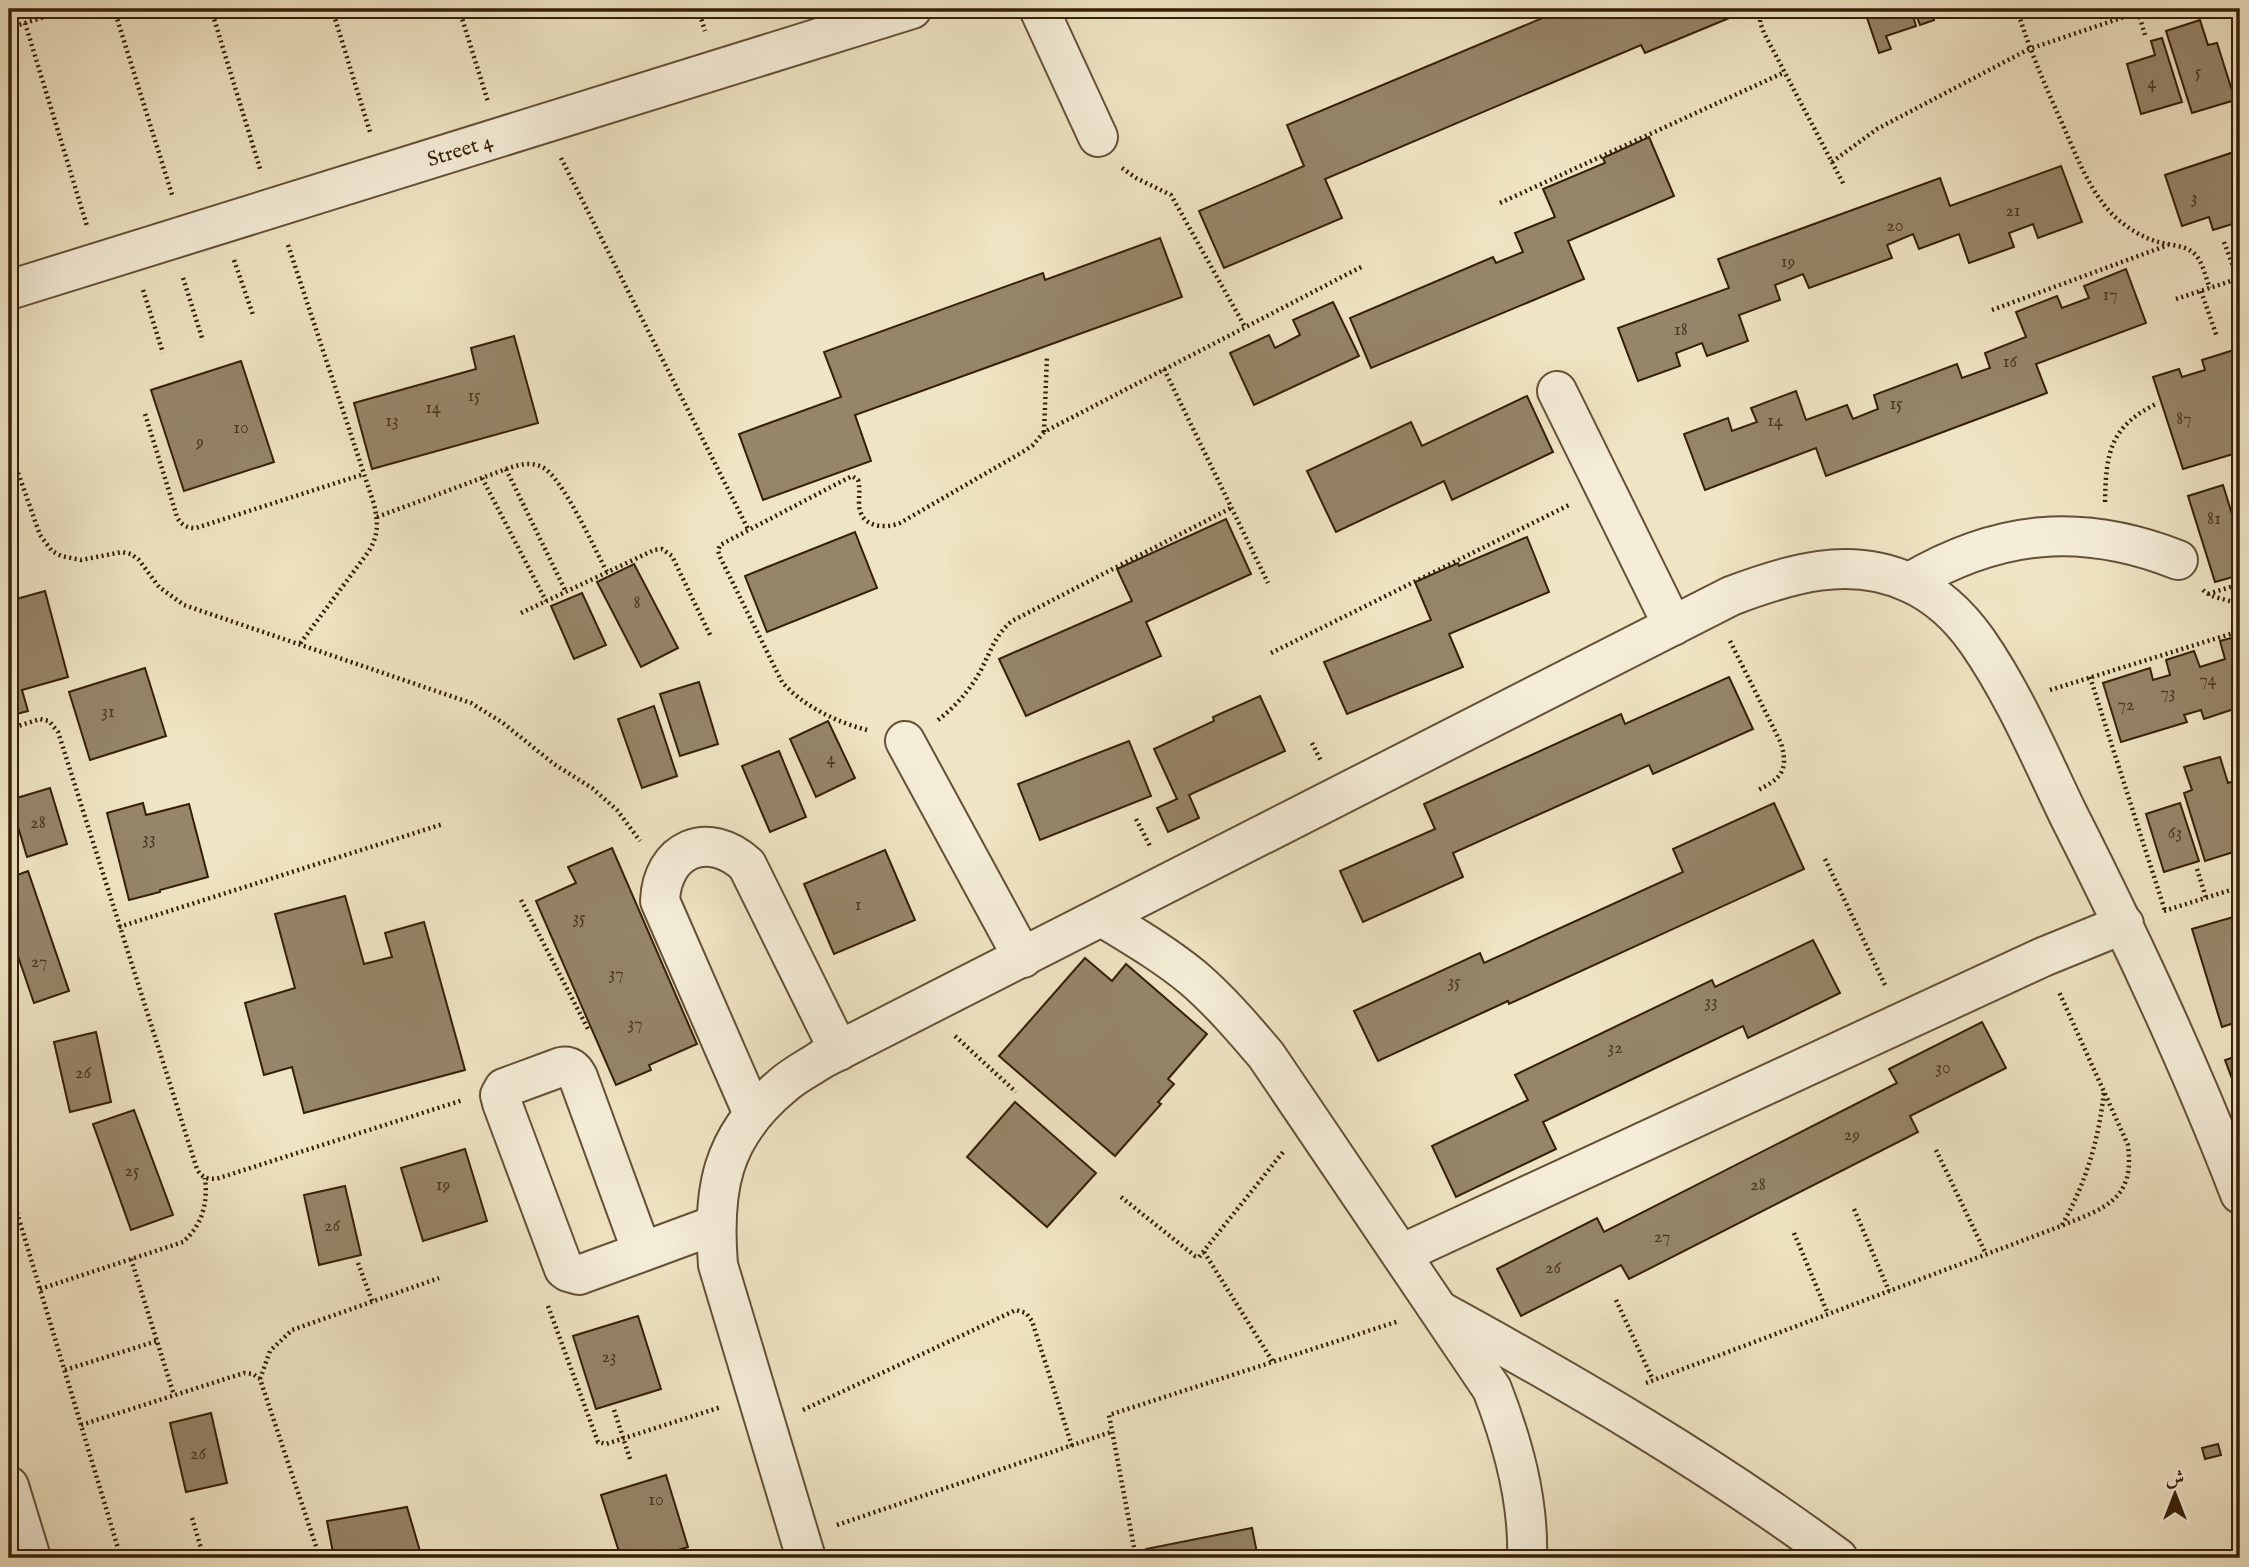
<svg xmlns="http://www.w3.org/2000/svg" width="2249" height="1567" font-family="'IM FELL English',Amiri,serif">
<rect width="100%" height="100%" fill="#efe4c3"/>
<filter id="stains"><feTurbulence type="fractalNoise" baseFrequency=".00286" numOctaves="4"/><feColorMatrix values="0 0 0 0 .2 0 0 0 0 .09 0 0 0 0 .02 0 0 0 .5 -.17"/></filter>
<radialGradient id="worn" r=".72"><stop offset=".6" stop-color="#630" stop-opacity="0"/><stop offset="1" stop-color="#630" stop-opacity=".3"/></radialGradient>
<!-- building -->
<g fill="#968569" stroke="#361f08" stroke-width="2">
<polygon points="9,9 41,9 9,17"/>
<polygon points="1564,9 1751,9 1645,53 1641,45 1325,179 1342,218 1224,268 1199,211 1304,166 1287,125"/>
<polygon points="1864,9 1911,9 1916,26 1886,36 1891,49 1879,53"/>
<polygon points="1914,9 1931,9 1934,20 1920,25"/>
<polygon points="1958,9 1985,9 1961,17"/>
<polygon points="2200,20 2208,45 2217,43 2235,100 2192,113 2166,31"/>
<polygon points="2162,38 2182,102 2141,114 2127,64 2155,55 2151,41"/>
<polygon points="1649,137 1674,196 1568,241 1584,279 1371,368 1350,318 1493,257 1496,263 1523,252 1515,233 1555,217 1543,189 1605,163 1603,158"/>
<polygon points="2240,150 2240,226 2239,222 2213,230 2209,217 2182,226 2165,175"/>
<polygon points="2061,166 2082,222 2038,238 2033,224 2009,233 2014,247 1969,263 1959,234 1919,249 1913,234 1887,245 1892,258 1809,288 1803,274 1775,285 1780,300 1739,315 1748,341 1707,356 1702,343 1676,353 1680,366 1638,381 1618,328 1729,288 1718,259 1940,178 1950,206"/>
<polygon points="1160,238 1182,297 855,415 871,461 763,500 739,434 841,397 824,352 1043,273 1045,280"/>
<polygon points="2126,269 2146,323 2036,364 2047,393 1826,476 1816,448 1705,490 1684,434 1728,418 1732,431 1757,422 1751,408 1796,391 1806,420 1847,405 1853,419 1878,409 1874,395 1957,364 1962,378 1990,368 1985,353 2026,337 2016,312 2057,296 2062,308 2089,298 2084,286"/>
<polygon points="1333,302 1359,356 1254,405 1230,353 1269,335 1275,348 1300,335 1293,320"/>
<polygon points="514,336 538,423 372,469 354,403 476,369 471,348"/>
<polygon points="2237,349 2240,359 2240,452 2183,469 2153,377 2179,369 2182,377 2205,370 2202,360"/>
<polygon points="241,361 274,462 184,491 151,390"/>
<polygon points="1527,396 1553,452 1452,500 1444,481 1336,532 1307,471 1411,422 1422,446"/>
<polygon points="2240,479 2240,505 2233,481"/>
<polygon points="2223,485 2240,540 2240,564 2238,564 2240,575 2215,582 2188,496"/>
<polygon points="1226,519 1251,574 1146,622 1161,656 1026,716 999,659 1132,601 1117,569"/>
<polygon points="855,532 877,588 767,632 745,576"/>
<polygon points="1527,537 1549,592 1449,634 1463,667 1347,714 1324,662 1431,620 1415,582 1458,563 1459,566"/>
<polygon points="634,564 678,648 641,667 597,582"/>
<polygon points="45,591 68,677 22,690 28,711 9,716 9,645 18,642 9,609 9,601"/>
<polygon points="582,593 606,645 574,659 551,606"/>
<polygon points="2235,637 2238,646 2240,646 2240,707 2204,719 2201,710 2184,715 2187,722 2121,742 2103,683 2150,668 2153,680 2170,675 2166,660 2194,651 2200,667 2225,659 2220,641"/>
<polygon points="145,668 166,736 90,760 69,692"/>
<polygon points="1729,677 1753,729 1653,774 1649,765 1453,853 1463,877 1363,922 1340,871 1435,829 1424,804 1621,714 1625,724"/>
<polygon points="699,682 718,744 680,756 660,694"/>
<polygon points="1260,696 1285,751 1189,795 1199,818 1168,832 1157,808 1177,799 1154,749 1214,721 1213,717"/>
<polygon points="654,706 677,776 642,788 618,719"/>
<polygon points="828,721 855,778 816,797 790,739"/>
<polygon points="1129,741 1151,796 1040,840 1018,784"/>
<polygon points="779,751 806,817 770,832 742,766"/>
<polygon points="2220,757 2228,783 2240,779 2240,850 2205,861 2184,793 2192,790 2184,767"/>
<polygon points="50,788 67,844 27,857 10,800"/>
<polygon points="143,803 146,815 189,804 208,877 160,890 160,892 129,900 107,813"/>
<polygon points="1774,803 1804,869 1509,1004 1508,1001 1378,1061 1354,1011 1480,953 1484,963 1683,872 1673,849"/>
<polygon points="2180,803 2199,861 2164,872 2146,814"/>
<polygon points="612,848 697,1044 649,1065 651,1070 616,1085 536,901 576,883 568,867"/>
<polygon points="885,850 915,920 834,954 804,884"/>
<polygon points="28,871 69,991 34,1003 9,930 9,878"/>
<polygon points="345,896 364,964 392,957 385,933 424,922 465,1070 304,1113 292,1067 264,1075 245,1003 295,988 275,914"/>
<polygon points="2240,915 2240,1021 2222,1027 2192,929"/>
<polygon points="1813,940 1840,993 1748,1038 1743,1026 1543,1122 1556,1149 1456,1197 1432,1146 1528,1100 1515,1075 1712,980 1715,987"/>
<polygon points="1085,958 1112,981 1126,964 1207,1034 1168,1079 1174,1084 1158,1102 1161,1104 1115,1156 999,1056"/>
<polygon points="1982,1022 2006,1068 1910,1116 1918,1132 1629,1279 1621,1265 1521,1316 1497,1269 1597,1218 1604,1232 1897,1083 1889,1069"/>
<polygon points="96,1032 111,1102 70,1112 54,1042"/>
<polygon points="2240,1055 2240,1100 2225,1060"/>
<polygon points="1015,1102 1096,1173 1047,1227 967,1157"/>
<polygon points="134,1110 173,1215 131,1230 93,1124"/>
<polygon points="465,1149 487,1221 423,1241 401,1168"/>
<polygon points="345,1186 361,1255 319,1265 304,1195"/>
<polygon points="638,1316 661,1389 596,1409 573,1336"/>
<polygon points="211,1413 227,1483 186,1492 170,1423"/>
<polygon points="2218,1444 2221,1455 2205,1459 2202,1448"/>
<polygon points="666,1475 688,1547 653,1558 621,1558 601,1495"/>
<polygon points="407,1507 422,1558 334,1558 327,1521"/>
<polygon points="1252,1528 1258,1558 1148,1558 1146,1549"/>
</g>
<g fill="none" stroke-linecap="round" stroke-linejoin="round">
<defs>
<g id="minor">
<polyline points="1039,9 1098,137"/>
<path id="s1" d="M9,290l903,-281"/>
<polyline points="1557,391 1673,626"/>
<path d="M1910,582c89,-52 171,-60 268,-22"/>
<polyline points="905,741 1023,958"/>
<path d="M1102,917c31,19 62,37 90,60 27,23 51,51 74,78l226,334c21,54 37,111 35,169"/>
<path d="M753,1114l-93,-213c2,-52 48,-72 87,-36l92,186"/>
<path d="M642,1252l-63,23 -11,-3 -4,-3 -62,-166 -2,-8 4,-7 57,-21c8,-2 13,2 17,10l64,175 73,-27"/>
<polyline points="1401,1254 2043,957 2124,924"/>
<path d="M1442,1312c137,75 270,153 396,246"/>
<polyline points="9,1486 31,1558"/>
<path d="M806,1558l-88,-293c-6,-75 3,-128 64,-179 12,-11 27,-18 40,-27l909,-463c58,-22 119,-41 179,-13 27,12 50,34 67,58 37,53 63,115 91,173 63,124 122,250 172,380"/>
</g>
</defs>
<!-- minor casing -->
<use href="#minor" stroke="#645037" stroke-width="42"/>
<!-- path -->
<g stroke="#361f08" stroke-width="4.5" stroke-dasharray="2 3.5" stroke-linecap="butt">
<polyline points="114,9 173,198"/>
<polyline points="211,9 261,172"/>
<polyline points="332,9 371,135"/>
<polyline points="459,9 488,102"/>
<polyline points="698,9 705,31"/>
<polyline points="1761,9 1760,22 1764,33 1844,185"/>
<path d="M2017,9c12,40 28,76 45,114 14,32 27,68 52,93 12,11 26,20 41,25 14,5 34,3 43,17 6,9 8,21 12,30"/>
<polyline points="2138,12 2145,35"/>
<polyline points="25,23 87,226"/>
<polyline points="9,28 70,9"/>
<polyline points="561,158 748,529"/>
<polyline points="1832,162 1877,129 2029,49 2148,9"/>
<polyline points="1122,168 1136,178 1171,195 1245,327"/>
<polyline points="1500,203 1785,72"/>
<polyline points="2224,242 2238,279"/>
<path d="M288,245l86,259c4,18 5,30 -5,47l-70,94"/>
<polyline points="234,260 253,315"/>
<polyline points="183,278 203,341"/>
<polyline points="143,290 163,353"/>
<polyline points="2201,291 2217,337"/>
<polyline points="2176,299 2240,278"/>
<polyline points="1992,310 2168,245"/>
<polyline points="1164,369 1268,583"/>
<path d="M145,414l32,103c4,8 10,11 19,11l168,-54"/>
<polyline points="1044,432 1047,356"/>
<polyline points="9,447 40,535 52,551 61,556 81,560 122,552 131,554 139,560 159,587 184,605 471,703 503,723 554,764 592,788 617,810 640,841"/>
<polyline points="506,469 566,592"/>
<polyline points="482,478 546,601"/>
<path d="M2105,502c1,-50 5,-76 53,-99"/>
<path d="M377,517l129,-48c12,-4 24,-8 36,-2 20,9 53,83 65,105"/>
<path d="M2203,590c9,9 26,9 37,15"/>
<polyline points="2208,594 2240,584"/>
<polyline points="521,613 654,550 662,549 672,556 711,637"/>
<path d="M1730,641l51,102c8,28 0,36 -25,48"/>
<polyline points="1271,653 1571,504"/>
<polyline points="2090,677 2165,911"/>
<polyline points="2050,690 2240,631"/>
<path d="M938,720c18,-14 33,-31 44,-52 9,-18 14,-34 30,-47l219,-113"/>
<path d="M9,729l31,-10 9,2 9,11 139,437c5,10 13,11 22,9l244,-78"/>
<path d="M867,730c-31,-8 -64,-24 -85,-48l-62,-125 -2,-6 2,-6 132,-69 6,4c2,8 1,15 1,23 0,23 23,27 41,20l126,-73 7,-5 11,-13 319,-166"/>
<polyline points="1312,743 1321,761"/>
<polyline points="1136,819 1150,846"/>
<polyline points="1825,859 1886,987"/>
<polyline points="2197,869 2206,898"/>
<polyline points="521,900 589,1031"/>
<polyline points="2164,911 2240,887"/>
<polyline points="119,927 443,824"/>
<polyline points="955,1036 1016,1092"/>
<polyline points="1936,1150 1986,1254"/>
<polyline points="9,1186 121,1558"/>
<polyline points="1121,1197 1195,1256 1199,1257 1283,1152"/>
<polyline points="1854,1209 1889,1291"/>
<path d="M2062,1225c24,-42 37,-86 42,-134"/>
<polyline points="1794,1233 1828,1314"/>
<polyline points="1204,1252 1273,1362"/>
<polyline points="131,1259 174,1395"/>
<polyline points="358,1263 372,1301"/>
<path d="M40,1289l143,-47c19,-17 25,-38 22,-64"/>
<polyline points="1616,1300 1653,1380"/>
<polyline points="548,1306 598,1442 606,1444 721,1407"/>
<polyline points="65,1370 157,1341"/>
<polyline points="260,1379 270,1351 292,1330 439,1278"/>
<path d="M1646,1383l415,-157c44,-18 74,-26 67,-81l-69,-153"/>
<polyline points="614,1410 631,1462"/>
<polyline points="803,1410 1016,1310 1026,1313 1032,1321 1072,1446"/>
<polyline points="81,1425 244,1373 253,1374 260,1379 320,1558"/>
<polyline points="192,1518 204,1558"/>
<polyline points="837,1525 1111,1432"/>
<polyline points="1136,1558 1109,1415 1399,1321"/>
</g>
<!-- minor -->
<use href="#minor" stroke="#f5edd8" stroke-width="38"/>
</g>
<g text-anchor="middle" stroke-width="6" stroke-linejoin="round" paint-order="stroke">
<!-- number labels -->
<g font-size="18" fill="#4e3820">
<text x="2198" y="77">5</text>
<text x="2152" y="88">4</text>
<text x="2194" y="203">3</text>
<text x="2013" y="216">21</text>
<text x="1895" y="231">20</text>
<text x="1788" y="267">19</text>
<text x="2110" y="300">17</text>
<text x="1681" y="335">18</text>
<text x="2010" y="367">16</text>
<text x="474" y="401">15</text>
<text x="1896" y="409">15</text>
<text x="433" y="413">14</text>
<text x="2184" y="424">87</text>
<text x="392" y="426">13</text>
<text x="1775" y="426">14</text>
<text x="241" y="433">10</text>
<text x="200" y="447">9</text>
<text x="2214" y="524">81</text>
<text x="637" y="608">8</text>
<text x="2208" y="685">74</text>
<text x="2168" y="698">73</text>
<text x="2126" y="710">72</text>
<text x="108" y="717">31</text>
<text x="831" y="764">4</text>
<text x="38" y="828">28</text>
<text x="2175" y="838">63</text>
<text x="149" y="844">33</text>
<text x="858" y="910">1</text>
<text x="579" y="923">35</text>
<text x="39" y="967">27</text>
<text x="616" y="979">37</text>
<text x="1454" y="987">35</text>
<text x="1711" y="1007">33</text>
<text x="635" y="1029">37</text>
<text x="1615" y="1053">32</text>
<text x="1943" y="1073">30</text>
<text x="83" y="1078">26</text>
<text x="1852" y="1140">29</text>
<text x="132" y="1176">25</text>
<text x="443" y="1190">19</text>
<text x="1758" y="1190">28</text>
<text x="332" y="1231">26</text>
<text x="1662" y="1242">27</text>
<text x="1553" y="1273">26</text>
<text x="609" y="1362">23</text>
<text x="198" y="1459">26</text>
<text x="656" y="1505">10</text>
</g>
<!-- street labels -->
<g font-size="21" fill="#361f08" stroke="#f5edd8">
<text dy="7" stroke="none"><textPath href="#s1" startOffset="472">Street 4</textPath></text>
</g>
</g>
<!-- margin -->
<rect width="2249" height="1567" fill="none" stroke="#efe4c3" stroke-width="35"/>
<rect x="10" y="10" width="2228" height="1546" fill="none" stroke="#361f08" stroke-width="3.5"/>
<rect x="18" y="18" width="2214" height="1532" fill="none" stroke="#361f08" stroke-width="2"/>
<!-- north arrow -->
<g transform="translate(2175 1494)" stroke="#f5edd8" stroke-width="5" paint-order="stroke">
<path d="M0-5L12 26L0 18L-12 26Z" fill="#361f08"/>
<text y="-10" font-size="19" font-weight="bold" text-anchor="middle" fill="#361f08">ش</text>
</g>
<rect width="100%" height="100%" filter="url(#stains)"/>
<rect width="100%" height="100%" fill="url(#worn)"/>
</svg>
